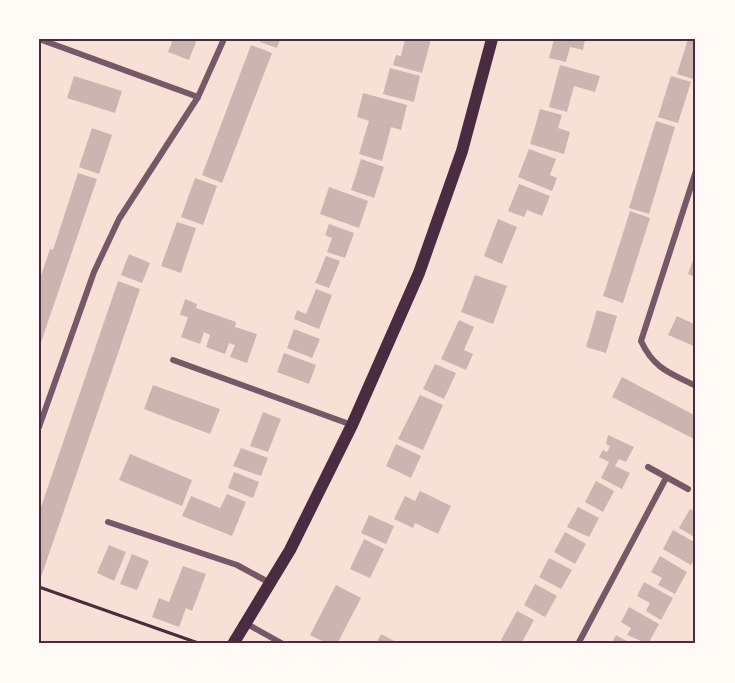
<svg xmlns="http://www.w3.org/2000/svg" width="735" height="683" font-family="Karla,sans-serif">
<rect width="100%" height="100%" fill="#f7e1d7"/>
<!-- building -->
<g fill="#ccb4b1">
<polygon points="173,39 197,39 189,60 168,52"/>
<polygon points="261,39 280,39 277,48 260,42"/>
<polygon points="405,39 431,39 422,73 393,65 396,55 401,56"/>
<polygon points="554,39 585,39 583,50 570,47 566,62 549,58"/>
<polygon points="688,39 696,39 696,80 677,74"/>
<polygon points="251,45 272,53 222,183 202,175"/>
<polygon points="560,65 600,76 595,92 574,86 567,112 549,107"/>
<polygon points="390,68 420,76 414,102 383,94"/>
<polygon points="74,76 122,91 115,113 67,98"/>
<polygon points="671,76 691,82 678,123 658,117"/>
<polygon points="363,93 407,105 401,130 391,127 382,161 359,154 369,121 357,117"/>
<polygon points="540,109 562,115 558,128 570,132 564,154 530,144"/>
<polygon points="656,121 675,127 649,214 629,208"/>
<polygon points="92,128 112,135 99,174 79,167"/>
<polygon points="529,149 556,159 550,175 557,178 552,191 518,177"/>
<polygon points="361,159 384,167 374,198 351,190"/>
<polygon points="78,173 97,179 39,348 39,282 50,249 53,250"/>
<polygon points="195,178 217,186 203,225 181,217"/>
<polygon points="519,184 550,196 542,216 527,210 524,217 508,211"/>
<polygon points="329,187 368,201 359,228 320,214"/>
<polygon points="630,211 650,218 623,303 603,296"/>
<polygon points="498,219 517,227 502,264 484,256"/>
<polygon points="177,222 196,228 181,273 161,266"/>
<polygon points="329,224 354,233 345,258 327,252 332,238 325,235"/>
<polygon points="696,252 696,277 688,274"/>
<polygon points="129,254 150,263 142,283 121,275"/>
<polygon points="326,256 340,261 329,288 315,283"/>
<polygon points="475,275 507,286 493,324 461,312"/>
<polygon points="118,281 140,289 39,583 39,513"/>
<polygon points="316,289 332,295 319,329 294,319 297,310 306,314"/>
<polygon points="185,299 197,304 196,308 236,322 235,327 257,334 247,363 230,357 235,345 229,343 225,354 206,347 210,335 204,332 200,344 181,337 188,317 180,315"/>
<polygon points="597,310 617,316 606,353 586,347"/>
<polygon points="677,316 696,325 696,347 668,335"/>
<polygon points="459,320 474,327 464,350 473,354 466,370 441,359"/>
<polygon points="294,329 320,339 312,358 287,348"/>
<polygon points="284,353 316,365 309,384 277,372"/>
<polygon points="435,364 456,373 444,399 423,389"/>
<polygon points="622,377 696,416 696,440 612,397"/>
<polygon points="153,385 220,409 210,434 144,409"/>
<polygon points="420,395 443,405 423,450 398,439"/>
<polygon points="263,412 281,419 268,452 250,446"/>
<polygon points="608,435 634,447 626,462 619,459 615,466 630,473 622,489 601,478 609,462 599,457 603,450 607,452 610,446 606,444"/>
<polygon points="396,444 421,456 411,478 386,466"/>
<polygon points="241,448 268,458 261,476 233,466"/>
<polygon points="130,454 192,480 182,506 119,480"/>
<polygon points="234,472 259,482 253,498 228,488"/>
<polygon points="596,481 614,491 603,512 585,502"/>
<polygon points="420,491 451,506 438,534 415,523 413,528 394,519 405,496 415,501"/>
<polygon points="227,494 246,502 232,536 182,516 191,496 220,508"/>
<polygon points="578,507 599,518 589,537 567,527"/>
<polygon points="690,509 696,512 696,538 679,528"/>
<polygon points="369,515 394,526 386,544 361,533"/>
<polygon points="673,530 696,543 696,556 691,565 663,549"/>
<polygon points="565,532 586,544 575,564 554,552"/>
<polygon points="364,539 384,549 370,578 350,569"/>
<polygon points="109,545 126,552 114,581 97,573"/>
<polygon points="132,554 149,561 137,590 120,584"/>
<polygon points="660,556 687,572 675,594 658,585 662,578 651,572"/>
<polygon points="549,558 572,570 561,589 539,577"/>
<polygon points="183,566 206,574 192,611 186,608 179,627 152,617 159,598 169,602"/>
<polygon points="644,582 673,598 661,620 646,611 650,603 637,596"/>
<polygon points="535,584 557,596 545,617 524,605"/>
<polygon points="336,585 361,598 337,644 328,644 310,635"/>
<polygon points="629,607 659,624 648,644 627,635 631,628 621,622"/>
<polygon points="517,611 534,620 521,644 509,644 501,640"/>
<polygon points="381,634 400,644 376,644"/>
<polygon points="616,635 632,644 611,644"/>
</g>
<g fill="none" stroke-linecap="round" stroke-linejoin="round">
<!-- path -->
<polyline stroke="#4a2c40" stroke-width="3" points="39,587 201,644"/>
<!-- minor -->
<g stroke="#755966" stroke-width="6">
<polyline points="39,39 198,97"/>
<path d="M696,171l-55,170c13,28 29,32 55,45"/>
<polyline points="173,360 352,425"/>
<polyline points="39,427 94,272 119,219 198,97 224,39"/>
<polyline points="648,467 688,489"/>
<polyline points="108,522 237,565 270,583"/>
<polyline points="247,624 283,644"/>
<polyline points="578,644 666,478"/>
</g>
<!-- primary -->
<polyline stroke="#4a2c40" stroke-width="12" points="233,644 290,550 352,425 419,273 462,151 492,39"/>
</g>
<!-- border -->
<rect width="735" height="683" fill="none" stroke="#fffaf5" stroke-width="81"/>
<rect x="40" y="40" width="654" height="602" fill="none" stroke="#4a2c40" stroke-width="2"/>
</svg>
